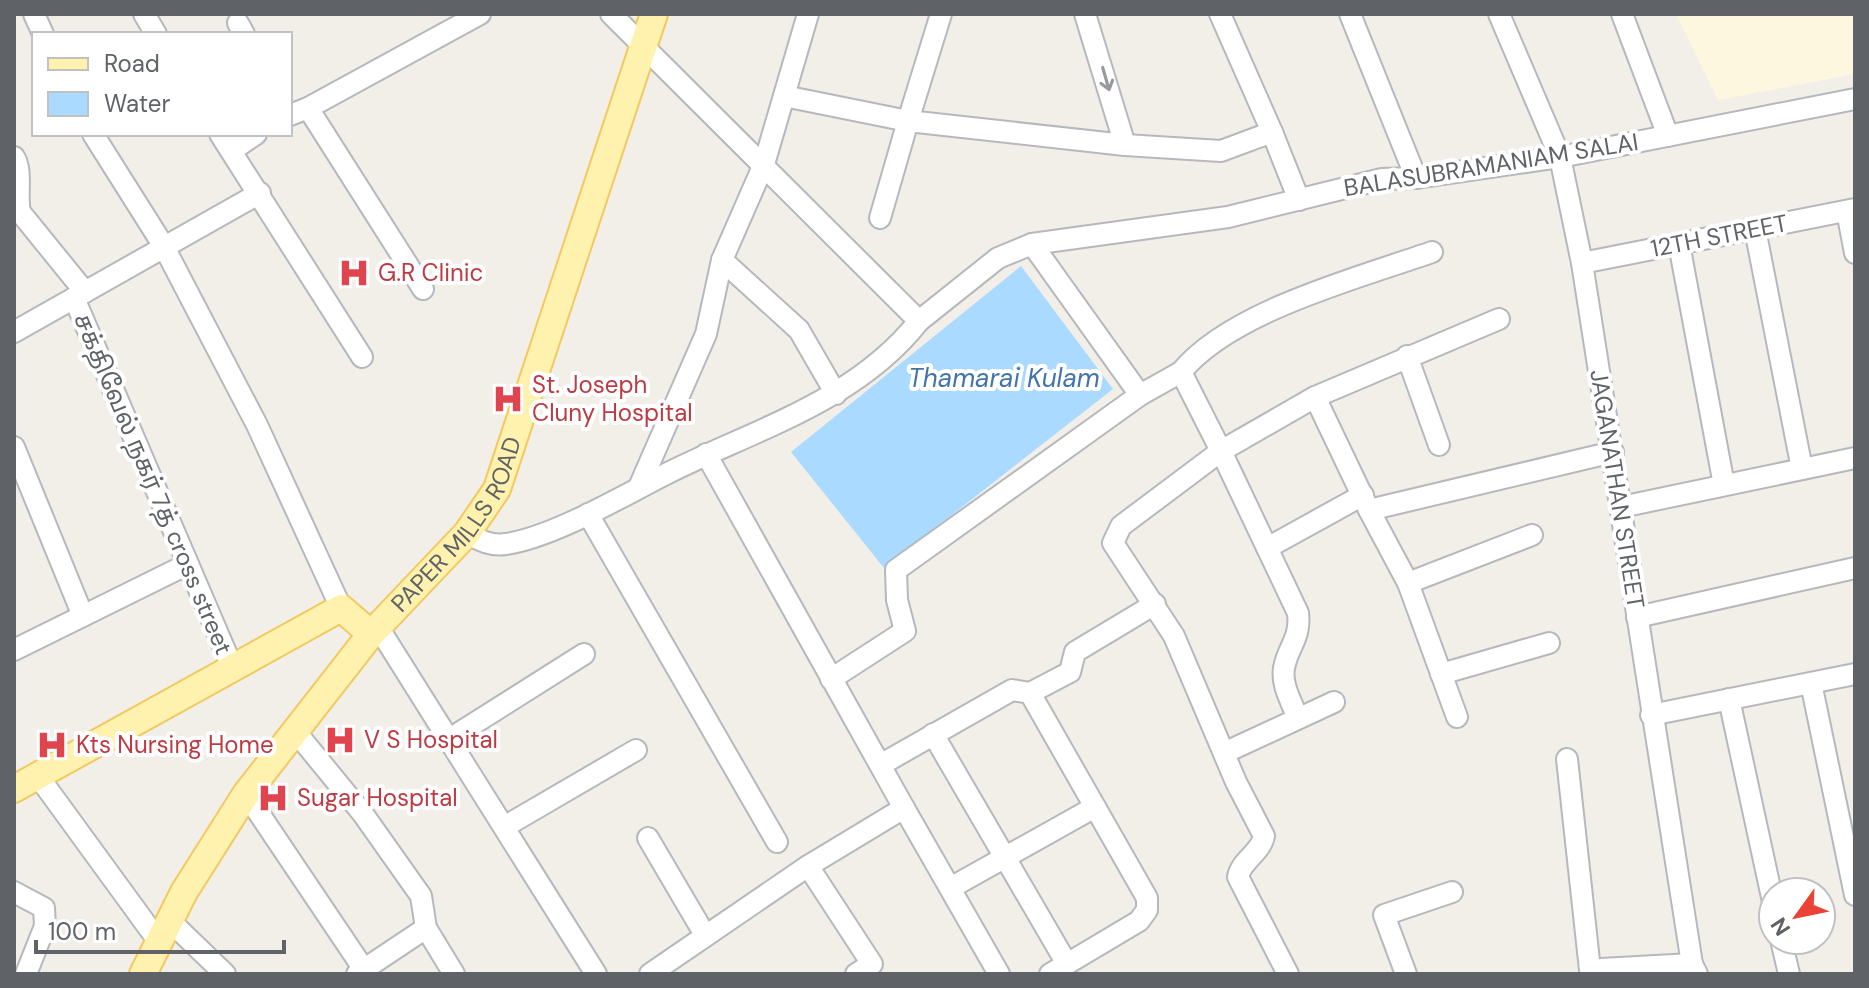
<svg xmlns="http://www.w3.org/2000/svg" width="1869" height="988" font-family="'DM Sans','Noto Sans Tamil',sans-serif">
<rect width="100%" height="100%" fill="#f1efe8"/>
<!-- commercial -->
<polygon fill="#fef7e0" points="1676,14 1855,14 1855,74 1718,100"/>
<!-- water -->
<polygon fill="#aadaff" points="1021,266 1113,389 884,568 791,452"/>
<g fill="none" stroke-linecap="round" stroke-linejoin="round">
<defs>
<g id="minor">
<polyline points="34,14 43,34"/>
<polyline points="144,14 156,34"/>
<polyline points="611,14 919,321 998,258 1032,244 1140,395 1181,372 1221,451 1315,397 1369,510 1613,452"/>
<polyline points="941,14 908,121 1125,145 1221,151 1272,132 1220,14"/>
<polyline points="1085,14 1125,145"/>
<polyline points="1350,14 1416,178"/>
<polyline points="1499,14 1560,157 1582,263 1692,964 1697,974"/>
<polyline points="1622,14 1668,136"/>
<polyline points="238,23 244,34"/>
<polyline points="784,96 908,121 880,218"/>
<polyline points="308,108 423,289"/>
<polyline points="290,115 308,108 480,14"/>
<polyline points="1272,132 1299,200"/>
<polyline points="93,134 163,245 257,425 341,608"/>
<polyline points="220,134 362,357"/>
<polyline points="231,151 256,134"/>
<path d="M14,157c9,14 2,38 6,55l65,80"/>
<polyline points="1847,211 1855,253"/>
<polyline points="1755,229 1802,469"/>
<polyline points="1032,244 1228,217 1382,179 1416,178 1560,157 1855,99"/>
<polyline points="1679,244 1724,485"/>
<polyline points="722,260 799,330 836,394"/>
<polyline points="1582,263 1855,209"/>
<polyline points="74,298 233,669"/>
<polyline points="14,332 260,193"/>
<polyline points="1407,356 1439,445"/>
<path d="M1181,372c50,-61 177,-94 251,-120"/>
<polyline points="1315,397 1499,319"/>
<polyline points="14,447 83,616"/>
<polyline points="706,454 904,808"/>
<polyline points="639,487 706,334 722,260 764,164 808,14"/>
<polyline points="1621,507 1855,458"/>
<polyline points="1369,510 1408,583 1457,717"/>
<polyline points="588,514 777,842"/>
<path d="M467,533c14,8 23,13 39,11 48,-7 118,-49 162,-71 88,-44 188,-72 251,-152"/>
<polyline points="1267,548 1363,495"/>
<polyline points="1408,583 1532,535"/>
<polyline points="1637,617 1855,568"/>
<polyline points="378,627 596,974"/>
<polyline points="14,650 188,564"/>
<polyline points="1441,674 1549,643"/>
<polyline points="831,679 905,631 897,600 896,570 1140,395"/>
<polyline points="1811,683 1855,895"/>
<polyline points="1030,693 1070,672 1075,652 1155,604"/>
<polyline points="1729,699 1773,902"/>
<polyline points="1651,715 1855,674"/>
<polyline points="295,731 363,814 421,896 426,928 454,974"/>
<polyline points="933,734 1067,964"/>
<polyline points="448,740 584,654"/>
<polyline points="1224,753 1334,702"/>
<polyline points="1567,759 1590,970"/>
<polyline points="882,764 1012,690 1030,693 1147,898 1147,910 1139,921 1050,974"/>
<polyline points="38,776 159,942"/>
<polyline points="246,794 367,974"/>
<polyline points="504,827 636,750"/>
<polyline points="648,838 705,935"/>
<polyline points="808,866 872,964 856,974"/>
<polyline points="952,887 1095,807"/>
<polyline points="14,892 44,908 45,926 26,974"/>
<polyline points="170,921 225,974"/>
<polyline points="1781,940 1789,974"/>
<polyline points="357,974 426,928"/>
<polyline points="650,974 808,866 904,808 999,974"/>
<path d="M1288,974l-50,-97c3,-17 23,-24 26,-41l-28,-54 -62,-146 -61,-93 8,-17 100,-75 77,162c3,26 -10,33 -14,55 -3,17 8,34 13,49"/>
<polyline points="1406,974 1384,915 1452,892"/>
<polyline points="1602,974 1601,969 1692,964"/>
</g>
<g id="major">
<polyline points="14,789 341,608 371,634"/>
<path id="s1" d="M143,974l41,-82 62,-98 125,-160 96,-101 30,-44 157,-475"/>
</g>
</defs>
<!-- minor casing -->
<use href="#minor" stroke="#b5b8bc" stroke-width="24"/>
<!-- major casing -->
<use href="#major" stroke="#f2c960" stroke-width="30"/>
<!-- minor -->
<use href="#minor" stroke="#fff" stroke-width="20"/>
<!-- major -->
<use href="#major" stroke="#fff2af" stroke-width="26"/>
</g>
<!-- one-way arrows -->
<defs><path id="oneway-shaft" d="M-6 0H5M1.5-3L5.5 0L1.5 3" fill="none" stroke-width="1.6" stroke-linecap="round" stroke-linejoin="round" transform="scale(2)"/></defs>
<use stroke="#979a9d" href="#oneway-shaft" transform="translate(1106 79) rotate(74)"/>
<!-- icons -->
<defs>
<symbol id="hospital-bare" viewBox="-9 -9 18 18"><path d="M-5-5h3v3.5h4V-5h3V5h-3V1.5h-4V5h-3Z" fill="#e0444e" stroke="#fff" stroke-width="2.5" paint-order="stroke"/></symbol>
</defs>
<g fill-rule="evenodd">
<use href="#hospital-bare" x="332" y="251" width="44" height="44"/>
<use href="#hospital-bare" x="486" y="377" width="44" height="44"/>
<use href="#hospital-bare" x="318" y="718" width="44" height="44"/>
<use href="#hospital-bare" x="30" y="723" width="44" height="44"/>
<use href="#hospital-bare" x="251" y="776" width="44" height="44"/>
</g>
<g text-anchor="middle" stroke-width="8" stroke-linejoin="round" paint-order="stroke">
<!-- street labels -->
<g font-size="24" fill="#5f6368" stroke="#fff">
<text transform="translate(1491 165) rotate(-9)" y="8">BALASUBRAMANIAM SALAI</text>
<text transform="translate(1719 236) rotate(-11)" y="8">12TH STREET</text>
<text transform="translate(153 484) rotate(67)" y="8">சக்திவேல் நகர் 7த் cross street</text>
<text transform="translate(1617 489) rotate(81)" y="8">JAGANATHAN STREET</text>
<text dy="8" stroke="none"><textPath href="#s1" startOffset="552">PAPER MILLS ROAD</textPath></text>
</g>
<!-- health labels -->
<g font-size="24" fill="#be3a42" stroke="#fff" text-anchor="start">
<text x="378" y="281">G.R Clinic</text>
<text x="532" y="393">St. Joseph<tspan x="532" dy="28">Cluny Hospital</tspan></text>
<text x="364" y="748">V S Hospital</text>
<text x="76" y="753">Kts Nursing Home</text>
<text x="297" y="806">Sugar Hospital</text>
</g>
<!-- water labels -->
<g font-size="26" font-style="italic" fill="#4174aa" stroke="#fff">
<text x="1004" y="387">Thamarai Kulam</text>
</g>
</g>
<!-- border -->
<rect width="1869" height="988" fill="none" stroke="#5f6368" stroke-width="32"/>
<!-- legend -->
<rect x="32" y="32" width="260" height="104" fill="#ffffff" stroke="#bfc1c3" stroke-width="2"/>
<rect x="48" y="58" width="40" height="12" fill="#fff2af" stroke="#bfc1c3" stroke-width="2"/>
<text x="104" y="72" font-size="24" fill="#5f6368">Road</text>
<rect x="48" y="92" width="40" height="24" fill="#aadaff" stroke="#bfc1c3" stroke-width="2"/>
<text x="104" y="112" font-size="24" fill="#5f6368">Water</text>
<!-- north arrow -->
<g transform="translate(1797 916) rotate(237)"><circle r="38" fill="#ffffff" stroke="#bfc1c3" stroke-width="2"/>
<path d="M0-6L14 30L0 20L-14 30Z" fill="#ea4335"/>
<text y="-12" font-size="22" font-weight="bold" text-anchor="middle" fill="#5f6368">N</text>
</g>
<!-- scale -->
<path d="M36 940v12h248v-12" fill="none" stroke="#5f6368" stroke-width="4"/>
<text x="48" y="940" font-size="24" fill="#5f6368" stroke="#ffffff" stroke-width="6" paint-order="stroke">100 m</text>
</svg>
